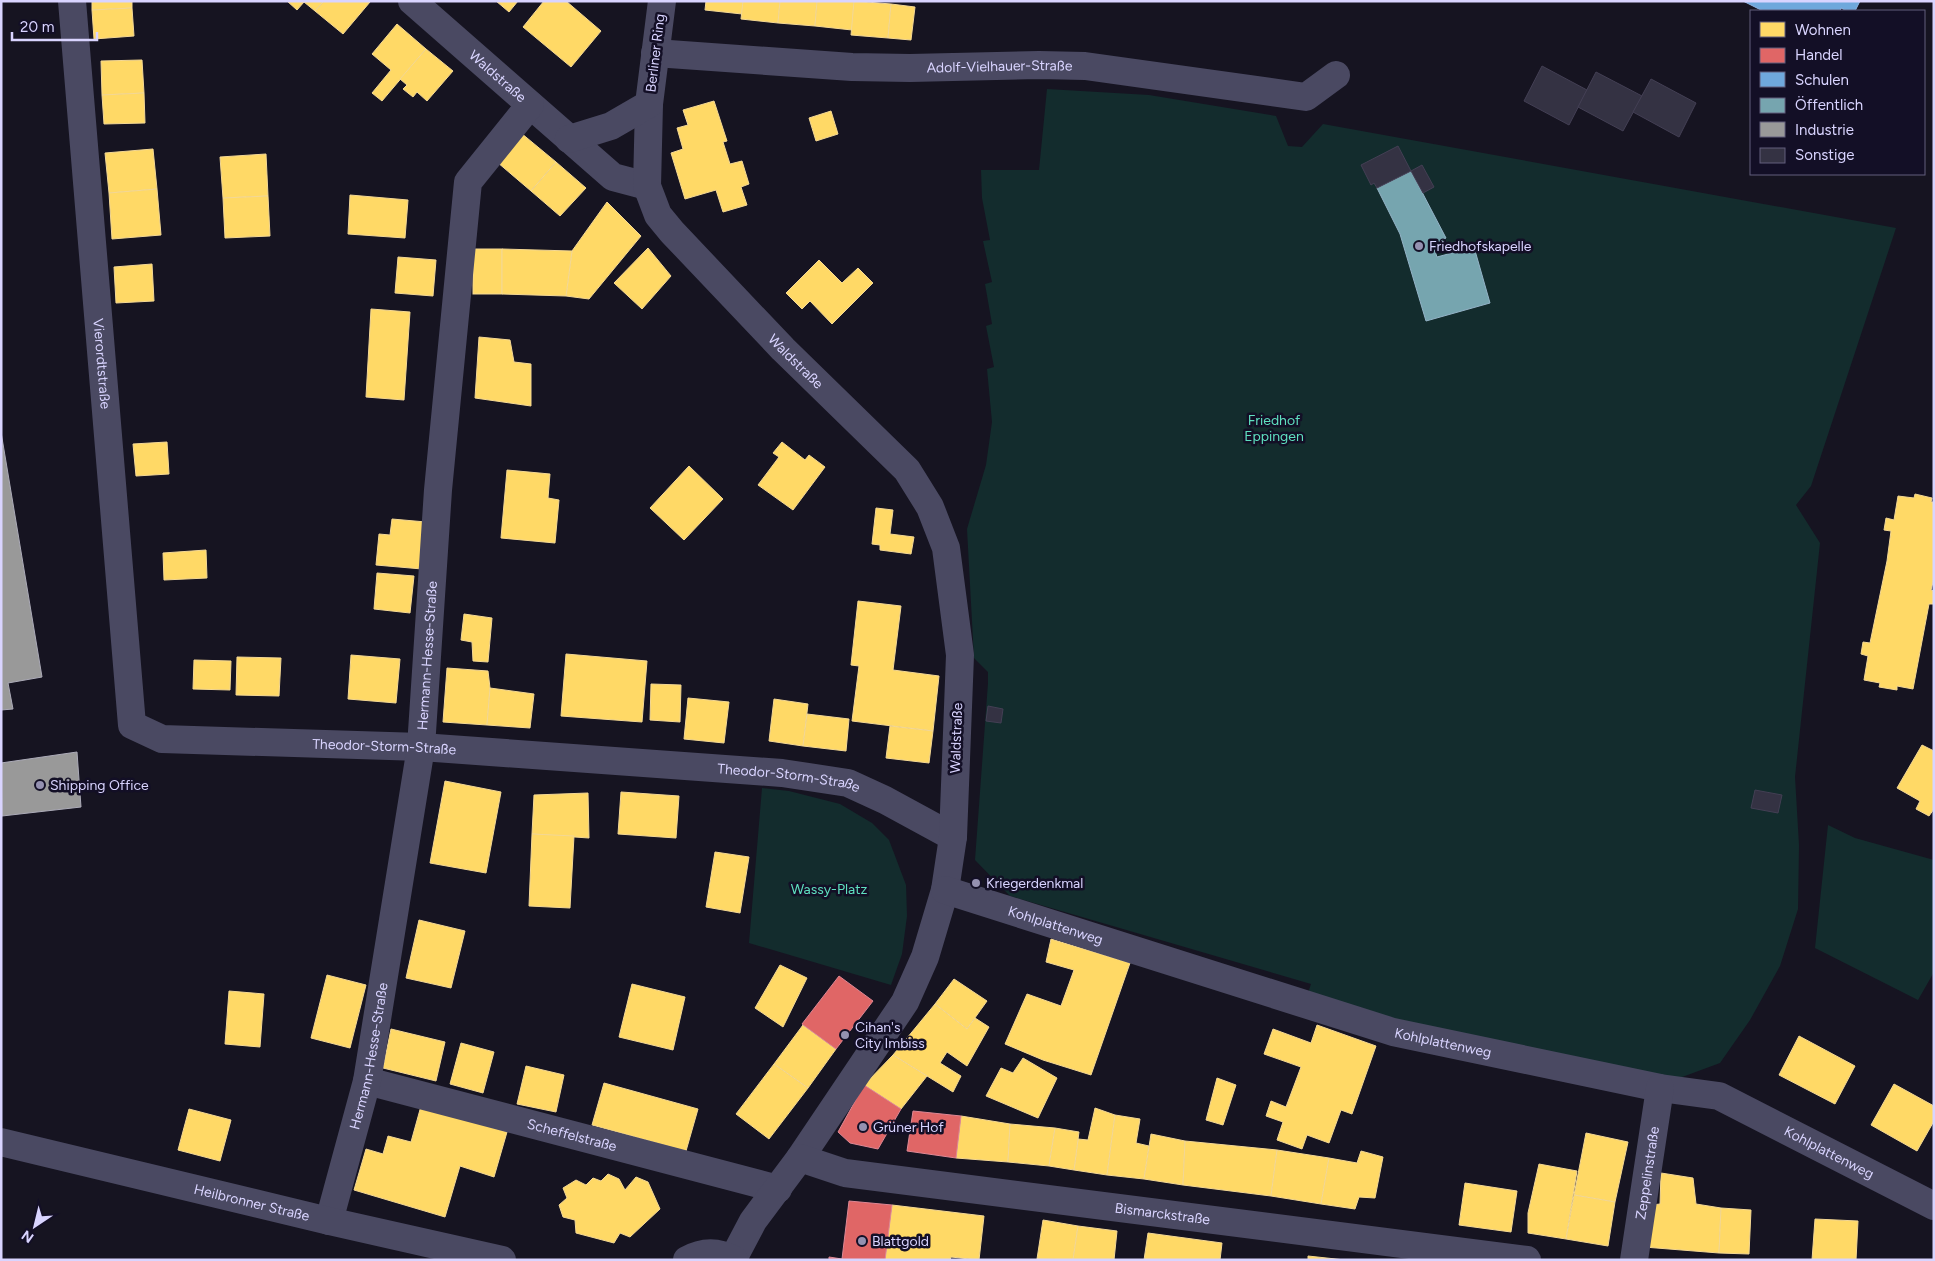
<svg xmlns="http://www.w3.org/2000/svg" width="1935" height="1261" font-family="Figtree,sans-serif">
<rect width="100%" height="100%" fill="#161421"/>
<!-- green -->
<g fill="#132c2d">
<polygon points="1047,89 1149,95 1276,116 1288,146 1302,147 1323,124 1896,228 1811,486 1796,505 1820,543 1795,777 1799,845 1798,909 1780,966 1750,1020 1720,1063 1674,1080 1383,1020 1308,993 1311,984 1010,896 975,860 988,683 988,672 974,658 967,529 986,465 992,422 987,369 994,367 986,326 992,324 985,284 992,282 983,241 990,240 982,198 981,170 1039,170"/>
<polygon points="762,788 789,791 840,804 872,823 889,840 906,885 907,916 902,954 891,985 749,943"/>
<polygon points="1828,825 1855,838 1934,860 1934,972 1918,1000 1815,948"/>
</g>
<!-- homes -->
<g fill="#ffd966" stroke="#f4d894">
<polygon points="92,1 132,1 132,8 92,10"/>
<polygon points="287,1 324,1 315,11 304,2 297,10"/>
<polygon points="324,1 369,1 370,2 343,34 315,11"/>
<polygon points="496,1 518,1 509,12"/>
<polygon points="544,1 566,1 601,31 571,67 523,27"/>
<polygon points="706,1 743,1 742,14 705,10"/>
<polygon points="743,1 780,1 778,23 741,19"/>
<polygon points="780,1 817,1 815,26 778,23"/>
<polygon points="817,1 854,1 852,30 815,26"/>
<polygon points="854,1 891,4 888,38 851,35"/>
<polygon points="891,4 915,7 911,40 888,38"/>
<polygon points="132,8 134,36 94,39 92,10"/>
<polygon points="397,24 426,49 382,101 372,93 391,70 372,54"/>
<polygon points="426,49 453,71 427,101 417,92 413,97 403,89 407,85 400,79"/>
<polygon points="142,60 144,93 102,95 101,61"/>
<polygon points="144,93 145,123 104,124 102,95"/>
<polygon points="714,101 727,141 723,142 730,164 742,161 749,184 741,187 747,205 723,212 716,190 685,199 671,153 683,149 677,128 688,125 683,110"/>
<polygon points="831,111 838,134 816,141 809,118"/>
<polygon points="521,133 556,162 531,191 497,162"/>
<polygon points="153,149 157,189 109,193 105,153"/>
<polygon points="266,154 268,196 223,198 220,157"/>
<polygon points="556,162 586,188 560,216 531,191"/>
<polygon points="157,189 161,235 112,239 109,193"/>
<polygon points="350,195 408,200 405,238 348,234"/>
<polygon points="268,196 270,236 225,238 223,198"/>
<polygon points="607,202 641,236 589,299 566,296 572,251"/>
<polygon points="648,248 671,276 642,309 614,283"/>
<rect x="473" y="249" width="29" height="45"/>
<polygon points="502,249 572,251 566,296 502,294"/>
<polygon points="398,257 436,260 433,296 395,293"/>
<polygon points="819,260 842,283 858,268 873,283 832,324 810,301 802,309 786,293"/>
<polygon points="152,264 154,301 116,303 114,267"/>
<polygon points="371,309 410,312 404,400 366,397"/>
<polygon points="479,337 510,340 514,362 531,364 531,406 475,398"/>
<polygon points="167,442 169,474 136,476 133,444"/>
<polygon points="782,442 805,460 809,455 825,467 793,510 758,485 779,457 773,453"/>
<polygon points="689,466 723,499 684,540 650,508"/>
<polygon points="507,470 550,474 548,498 559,500 555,543 501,538"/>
<polygon points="1915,494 1932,498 1931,502 1934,502 1934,578 1931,590 1934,591 1934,600 1933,604 1929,604 1913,689 1897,686 1897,690 1879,687 1880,683 1864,680 1868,656 1861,654 1863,642 1870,643 1887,561 1891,531 1884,530 1886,518 1894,520 1898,496 1914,498"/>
<polygon points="876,508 893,510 890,534 914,537 911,554 880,550 880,545 872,544"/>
<polygon points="392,519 426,522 422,569 376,565 379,534 390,535"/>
<polygon points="206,550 207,578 164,580 163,553"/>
<polygon points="377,573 414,576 410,613 374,609"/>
<polygon points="858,601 901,606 893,670 939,676 933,731 852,721 859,666 851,665"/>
<polygon points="464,614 492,618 488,662 473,661 472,642 461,640"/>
<polygon points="566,654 647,661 642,722 561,716"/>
<polygon points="351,655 400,659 396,703 348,699"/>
<polygon points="237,657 281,658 279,696 236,695"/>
<polygon points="194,660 231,661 230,690 193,689"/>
<polygon points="447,668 488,671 490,688 487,725 443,722"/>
<polygon points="651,684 681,685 680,722 650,720"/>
<polygon points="490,688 534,694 530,728 487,725"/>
<polygon points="688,698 729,702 724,743 684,739"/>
<polygon points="774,699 808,704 803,746 769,741"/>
<polygon points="807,714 849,719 846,751 803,746"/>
<polygon points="890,726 933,731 929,763 886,758"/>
<polygon points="1922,745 1934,751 1934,809 1929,816 1916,809 1920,801 1897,788"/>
<polygon points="445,781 501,792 486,873 430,863"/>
<polygon points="621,792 679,796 676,838 618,834"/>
<polygon points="588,793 589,838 532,834 534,795"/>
<polygon points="532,834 574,836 570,908 529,906"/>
<polygon points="715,852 749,857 740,913 706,907"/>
<polygon points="419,920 465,931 451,988 406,978"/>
<polygon points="1051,939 1130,963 1091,1075 1043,1060 1005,1044 1027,994 1061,1006 1074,970 1046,962"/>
<polygon points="780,965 807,978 783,1027 755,1008"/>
<polygon points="327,975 366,985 350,1048 311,1038"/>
<polygon points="954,979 987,1001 967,1029 935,1004"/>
<polygon points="632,984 685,997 673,1050 619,1037"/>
<polygon points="229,991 264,994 260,1047 225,1044"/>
<polygon points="935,1004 967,1029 975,1018 989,1027 967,1066 947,1052 940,1063 961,1076 953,1092 893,1055"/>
<polygon points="803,1025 836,1049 808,1088 774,1064"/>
<polygon points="1317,1025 1376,1046 1352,1114 1341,1110 1329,1143 1307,1135 1302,1149 1277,1140 1283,1122 1266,1116 1271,1101 1286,1107 1301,1067 1264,1054 1273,1029 1311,1043"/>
<polygon points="391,1029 445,1042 436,1081 383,1068"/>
<polygon points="1799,1036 1855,1066 1835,1104 1779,1075"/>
<polygon points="461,1043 494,1052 483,1093 450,1084"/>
<polygon points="893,1055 927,1076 901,1109 864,1085"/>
<polygon points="1023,1058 1057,1078 1038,1118 986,1096 1001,1068 1013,1073"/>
<polygon points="774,1064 808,1088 769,1139 736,1114"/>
<polygon points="526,1066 564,1075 556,1112 517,1104"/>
<polygon points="1217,1078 1236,1085 1223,1125 1206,1120"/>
<polygon points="604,1083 698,1109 686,1151 592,1125"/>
<polygon points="1894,1084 1934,1106 1934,1121 1917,1151 1871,1125"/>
<polygon points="421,1106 507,1132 494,1177 460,1166 445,1217 354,1190 366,1149 383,1154 388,1136 411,1142"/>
<polygon points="1095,1108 1115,1115 1107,1175 1074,1170 1078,1139 1088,1140"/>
<polygon points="189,1109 231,1120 220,1161 178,1150"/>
<polygon points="1115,1115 1140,1119 1136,1143 1149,1146 1144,1179 1107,1175"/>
<polygon points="961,1116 1010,1124 1008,1162 956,1158"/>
<polygon points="1010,1124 1055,1128 1049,1166 1008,1162"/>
<polygon points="1055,1128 1079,1132 1074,1170 1049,1166"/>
<polygon points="1586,1133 1628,1142 1615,1202 1574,1195"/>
<polygon points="1151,1134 1185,1141 1183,1185 1144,1179"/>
<polygon points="1185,1141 1277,1150 1271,1196 1183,1185"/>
<polygon points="1277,1150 1329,1158 1321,1204 1271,1196"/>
<polygon points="1361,1151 1383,1157 1375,1198 1359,1197 1355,1209 1321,1204 1329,1158 1357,1163"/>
<polygon points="1539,1164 1577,1171 1566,1239 1528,1233 1528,1213"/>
<polygon points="1661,1173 1693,1178 1696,1204 1721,1208 1719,1253 1644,1247 1651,1205 1660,1204"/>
<polygon points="608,1174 619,1179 625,1190 636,1177 648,1182 660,1209 630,1237 620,1233 614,1243 576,1233 575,1220 563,1217 559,1205 567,1198 563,1188 576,1180 586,1185 593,1178 601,1181"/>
<polygon points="1465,1183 1517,1191 1511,1232 1459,1225"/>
<polygon points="1574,1195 1615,1202 1608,1246 1566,1239"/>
<polygon points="892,1205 984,1216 979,1260 951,1257 950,1260 885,1260"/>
<polygon points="1721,1208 1751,1210 1749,1254 1719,1253"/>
<polygon points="1815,1219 1858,1221 1856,1260 1812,1260"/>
<polygon points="1043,1220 1078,1226 1073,1260 1037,1259"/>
<polygon points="1078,1226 1117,1231 1114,1260 1073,1260"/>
<polygon points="1148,1233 1222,1243 1220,1260 1144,1260"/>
<polygon points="1308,1256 1345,1260 1308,1260"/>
</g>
<!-- shops -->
<g fill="#e06666" stroke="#de8794">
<polygon points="839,976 873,1001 836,1049 802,1024"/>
<polygon points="864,1085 901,1109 878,1149 850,1143 838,1132"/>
<polygon points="913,1111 961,1116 956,1158 907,1151"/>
<polygon points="849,1201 892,1205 885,1260 829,1260 829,1257 842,1259"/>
</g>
<!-- schools -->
<polygon fill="#6fa8dc" stroke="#8fb5e6" points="1743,1 1860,1 1855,11 1847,11 1841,8 1840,11 1763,11"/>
<!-- public -->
<polygon fill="#76a5af" stroke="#94b3c7" points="1411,171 1446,238 1433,245 1437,257 1474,247 1490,303 1426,321 1400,234 1377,188"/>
<!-- industry -->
<g fill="#999" stroke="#acabb8">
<polygon points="1,432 42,677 8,683 13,709 1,710"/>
<polygon points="77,752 81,807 2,816 1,763"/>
</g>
<!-- building -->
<g fill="#343243" stroke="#433f54">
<polygon points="1542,66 1587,90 1569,125 1524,101"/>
<polygon points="1596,72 1642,96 1623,131 1578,107"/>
<polygon points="1651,79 1696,103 1679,137 1633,112"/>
<polygon points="1398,146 1411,171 1377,188 1374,183 1371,185 1361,165"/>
<polygon points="1422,165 1434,187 1423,193 1411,171"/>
<polygon points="988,706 1003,709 1001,723 986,721"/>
<polygon points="1755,790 1782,795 1778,813 1751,808"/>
</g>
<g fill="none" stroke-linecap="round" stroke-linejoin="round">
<!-- minor -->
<g stroke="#4a4962" stroke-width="28">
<path id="s1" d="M72,1l60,724 30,14 259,8 361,26 66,10 37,17 68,37"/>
<path id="s2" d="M412,1l201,176 34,9"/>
<path id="s3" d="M662,1l-13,103 -2,82 11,29 14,17 111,117 124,121 23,37 16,41 14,107 -7,182 -8,53 -20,67 -20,45 -105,156"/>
<path id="s4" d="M655,53l197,14 58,1 129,-3 46,1 221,31 30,-22"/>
<polyline points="569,139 611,126 649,104"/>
<path id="s5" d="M945,890l448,142 267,56 59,8 215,110"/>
<path id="s6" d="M367,1081l411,108"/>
<path id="s7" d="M329,1221l38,-140 54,-334 17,-257 30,-308 62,-77"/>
<path id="s8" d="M1634,1260l26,-172"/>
</g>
<!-- tertiary -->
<g stroke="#4a4962" stroke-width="28">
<path id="s9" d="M1,1142l328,79 173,39"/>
<path id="s10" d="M733,1259l20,-38 47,-63 45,15 682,87"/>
<path d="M687,1260c16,-9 31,-9 47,0"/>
</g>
</g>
<!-- markers -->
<g fill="#9591b1" stroke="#130f26" stroke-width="2">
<circle cx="1419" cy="246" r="5"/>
<circle cx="40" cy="785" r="5"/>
<circle cx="976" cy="883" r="5"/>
<circle cx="845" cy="1035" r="5"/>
<circle cx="863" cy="1127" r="5"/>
<circle cx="862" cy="1241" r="5"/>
</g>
<g text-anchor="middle" stroke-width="5" stroke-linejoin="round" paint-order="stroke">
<!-- street labels -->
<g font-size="14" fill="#d9d4ff" stroke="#130f26">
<text transform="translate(655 53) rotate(-83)" y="5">Berliner Ring</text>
<text dy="5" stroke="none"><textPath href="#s4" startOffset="345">Adolf-Vielhauer-Straße</textPath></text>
<text dy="5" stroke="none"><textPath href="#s2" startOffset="114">Waldstraße</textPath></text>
<text dy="5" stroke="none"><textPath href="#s3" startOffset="418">Waldstraße</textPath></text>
<text dy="5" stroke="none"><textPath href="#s1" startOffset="364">Vierordtstraße</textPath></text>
<text dy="5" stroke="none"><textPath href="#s7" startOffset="575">Hermann-Hesse-Straße</textPath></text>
<text transform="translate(956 738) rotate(-88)" y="5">Waldstraße</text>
<text dy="5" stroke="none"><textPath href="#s1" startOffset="982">Theodor-Storm-Straße</textPath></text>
<text dy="5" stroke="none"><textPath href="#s1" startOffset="1388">Theodor-Storm-Straße</textPath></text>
<text dy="5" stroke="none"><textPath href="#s5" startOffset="116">Kohlplattenweg</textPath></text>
<text dy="5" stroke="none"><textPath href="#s5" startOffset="521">Kohlplattenweg</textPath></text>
<text dy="5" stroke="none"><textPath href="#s7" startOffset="170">Hermann-Hesse-Straße</textPath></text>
<text dy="5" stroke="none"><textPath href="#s6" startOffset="212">Scheffelstraße</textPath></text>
<text dy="5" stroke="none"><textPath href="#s5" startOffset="926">Kohlplattenweg</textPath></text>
<text dy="5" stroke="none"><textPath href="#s8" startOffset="88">Zeppelinstraße</textPath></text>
<text dy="5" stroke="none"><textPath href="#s9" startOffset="258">Heilbronner Straße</textPath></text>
<text dy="5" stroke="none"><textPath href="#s10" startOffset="489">Bismarckstraße</textPath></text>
</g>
<!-- poi labels -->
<g font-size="14" fill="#d9d4ff" stroke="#130f26" text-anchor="start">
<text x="1429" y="251">Friedhofskapelle</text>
<text x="50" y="790">Shipping Office</text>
<text x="986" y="888">Kriegerdenkmal</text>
<text x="855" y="1032">Cihan's<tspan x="855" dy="16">City Imbiss</tspan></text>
<text x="873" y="1132">Grüner Hof</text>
<text x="872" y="1246">Blattgold</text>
</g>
<!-- park labels -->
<g font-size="14" fill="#5fe0c0" stroke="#130f26">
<text x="1274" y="425">Friedhof<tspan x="1274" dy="16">Eppingen</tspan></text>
<text x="829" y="894">Wassy-Platz</text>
</g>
</g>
<!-- border -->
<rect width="1935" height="1261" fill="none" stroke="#d9d4ff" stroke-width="5"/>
<!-- legend -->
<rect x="1750" y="10" width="175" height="165" fill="#130f26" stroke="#625e7d"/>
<rect x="1760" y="22" width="25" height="15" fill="#ffd966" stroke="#625e7d"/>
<text x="1795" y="35" font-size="15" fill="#d9d4ff">Wohnen</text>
<rect x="1760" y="48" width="25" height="15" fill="#e06666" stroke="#625e7d"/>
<text x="1795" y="60" font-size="15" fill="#d9d4ff">Handel</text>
<rect x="1760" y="72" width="25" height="15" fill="#6fa8dc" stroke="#625e7d"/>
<text x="1795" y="85" font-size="15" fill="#d9d4ff">Schulen</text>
<rect x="1760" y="98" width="25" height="15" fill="#76a5af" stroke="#625e7d"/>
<text x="1795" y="110" font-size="15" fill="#d9d4ff">Öffentlich</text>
<rect x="1760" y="122" width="25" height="15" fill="#999999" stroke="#625e7d"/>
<text x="1795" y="135" font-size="15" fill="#d9d4ff">Industrie</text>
<rect x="1760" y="148" width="25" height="15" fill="#343243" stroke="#625e7d"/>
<text x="1795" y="160" font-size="15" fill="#d9d4ff">Sonstige</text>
<!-- north arrow -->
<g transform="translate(35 1226) rotate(215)" stroke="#130f26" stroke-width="4" paint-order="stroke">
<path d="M0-4L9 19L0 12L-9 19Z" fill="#d9d4ff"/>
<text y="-8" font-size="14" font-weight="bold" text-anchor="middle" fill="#d9d4ff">N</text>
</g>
<!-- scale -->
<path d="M12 32v8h85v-8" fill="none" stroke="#d9d4ff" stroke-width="2.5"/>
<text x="20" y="32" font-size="15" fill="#d9d4ff" stroke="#130f26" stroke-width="4" paint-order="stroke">20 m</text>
</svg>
